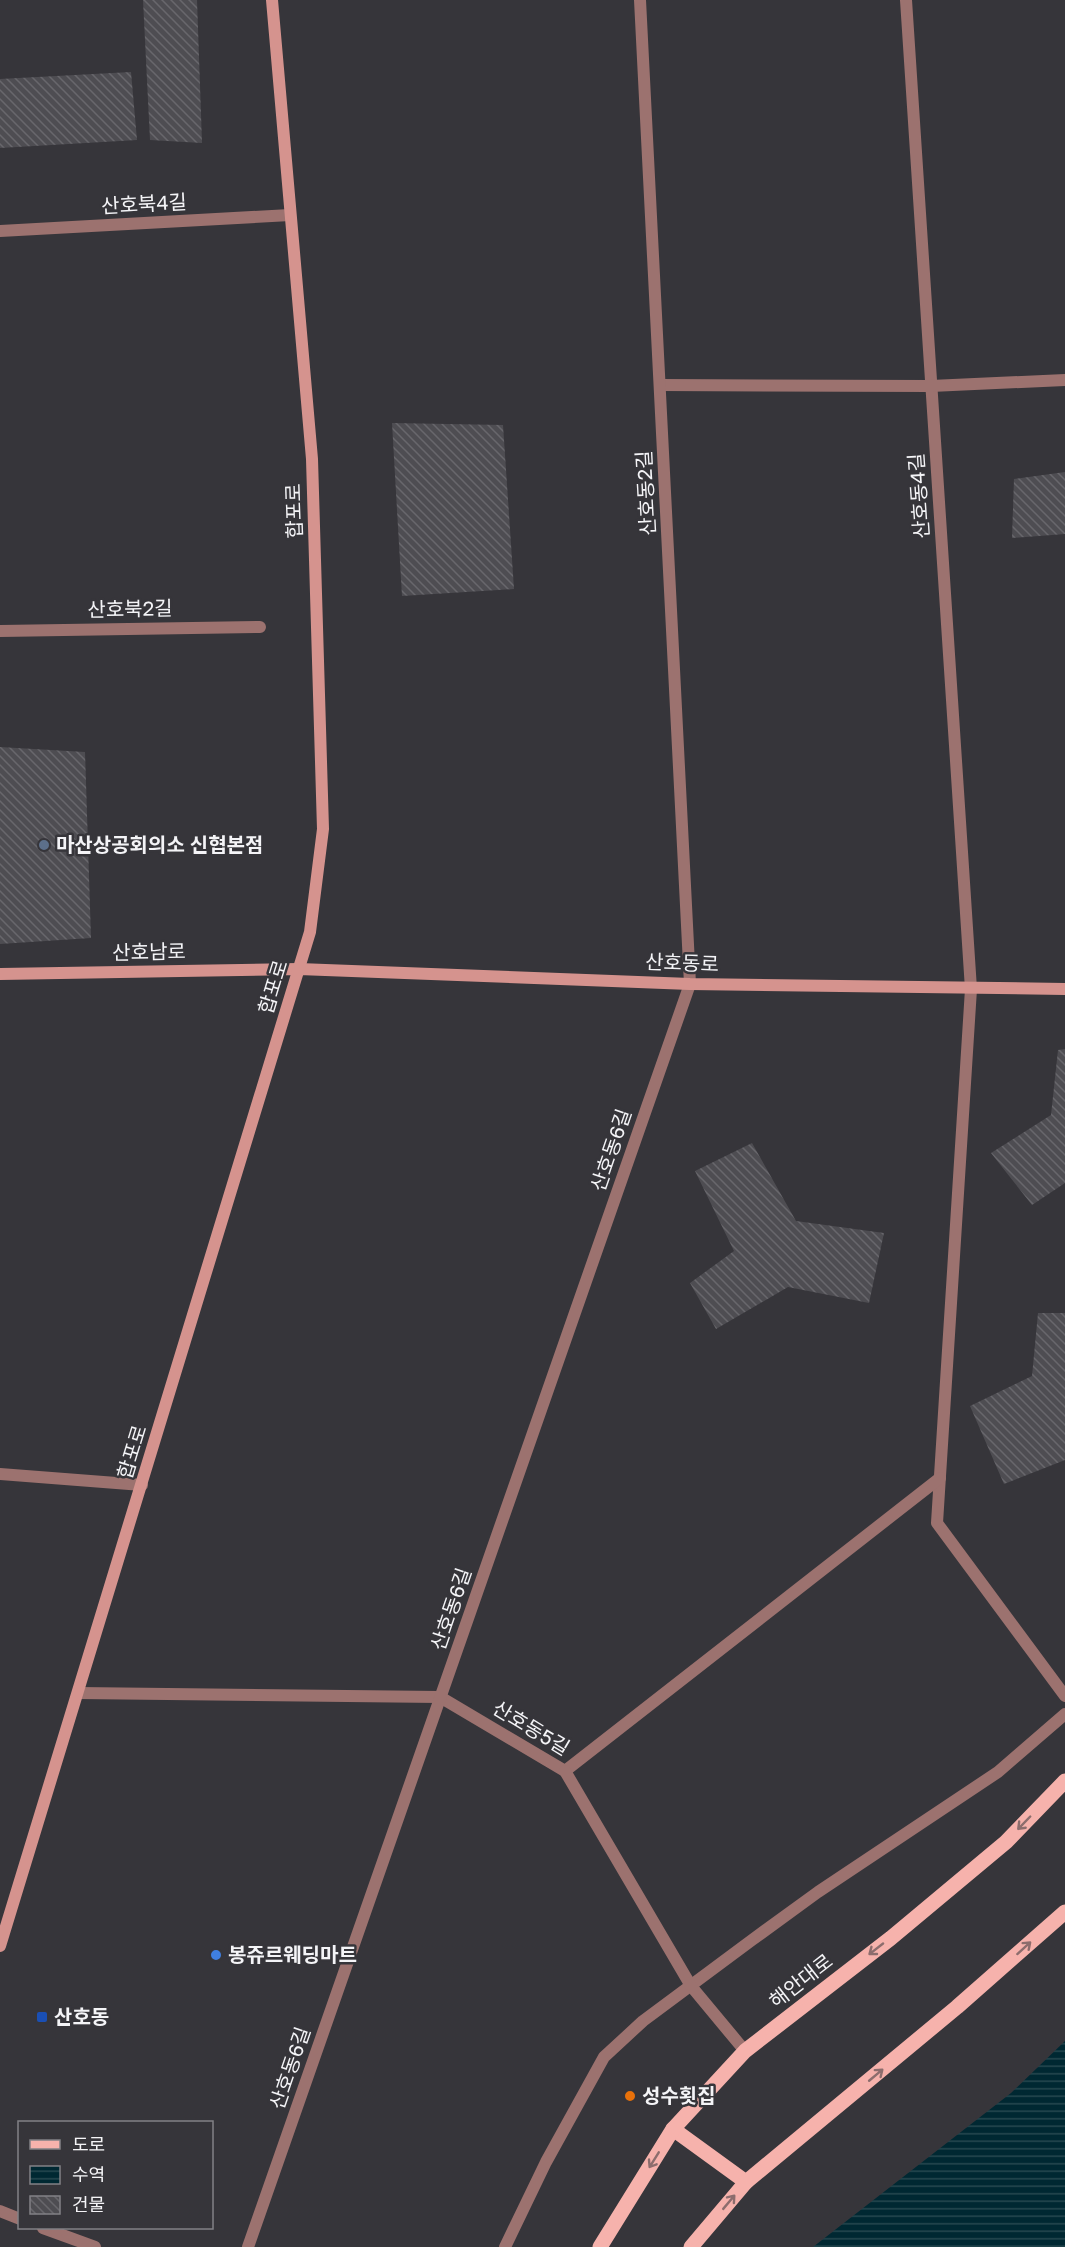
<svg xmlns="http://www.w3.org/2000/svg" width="1065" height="2247" font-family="'Golos Text','Noto Sans KR',sans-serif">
<defs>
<pattern id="water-rules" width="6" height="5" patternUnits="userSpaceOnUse" patternTransform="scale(1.5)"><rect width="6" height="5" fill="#002832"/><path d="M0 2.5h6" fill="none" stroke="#264850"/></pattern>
<pattern id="building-back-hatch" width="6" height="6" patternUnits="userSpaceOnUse" patternTransform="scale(1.5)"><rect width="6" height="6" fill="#4e4d52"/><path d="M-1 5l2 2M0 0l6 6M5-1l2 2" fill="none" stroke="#68676c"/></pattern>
</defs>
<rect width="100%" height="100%" fill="#36353a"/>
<!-- water -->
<polygon fill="url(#water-rules)" points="1065,2041 1065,2247 813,2247 1011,2093"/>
<!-- building -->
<g fill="url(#building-back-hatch)">
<polygon points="143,0 197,0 202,143 150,140"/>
<polygon points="131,72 137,140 0,148 0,79"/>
<polygon points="392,423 503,425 514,589 402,596"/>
<polygon points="1065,472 1065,534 1012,538 1014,479"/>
<polygon points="0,747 85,752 91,938 0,944"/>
<polygon points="1065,1049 1065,1183 1032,1205 991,1153 1051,1115 1058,1050"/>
<polygon points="752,1143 796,1221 884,1233 869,1303 788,1287 716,1329 690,1283 734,1251 695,1171"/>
<polygon points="1038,1313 1065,1313 1065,1460 1004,1484 970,1406 1032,1376"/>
</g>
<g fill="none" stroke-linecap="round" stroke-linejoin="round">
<!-- service -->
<polyline stroke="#9c726f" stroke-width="12" points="505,2247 546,2162 604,2057 643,2021 752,1940 818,1892 998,1772 1065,1714"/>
<!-- minor -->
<g stroke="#9c726f" stroke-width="12">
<polyline points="906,0 971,989 937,1523 1065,1696"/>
<polyline points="0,231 290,215"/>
<polyline points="660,385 931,386 1065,380"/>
<polyline points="0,631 260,627"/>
<polyline points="0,1474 142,1485"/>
<polyline points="78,1693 440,1697 565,1771 940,1478"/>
<polyline points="565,1771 691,1986 745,2051"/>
<polyline points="0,2211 20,2219"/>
<polyline points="43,2228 95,2247"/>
<polyline points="248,2247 690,984 640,0"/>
</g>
<!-- secondary -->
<g stroke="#d5938e" stroke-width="12">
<polyline points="0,974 299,969 690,984 1065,989"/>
<polyline points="0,1946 310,932 323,829 312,459 272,0"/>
</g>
<!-- primary -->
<g stroke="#f6b2ac" stroke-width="15">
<polyline points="673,2129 746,2182"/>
<polyline points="600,2247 673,2129 745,2051 891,1938 1006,1842 1065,1781"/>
<polyline points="691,2247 746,2182 957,2007 1065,1912"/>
</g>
</g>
<!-- one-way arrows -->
<defs><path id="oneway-shaft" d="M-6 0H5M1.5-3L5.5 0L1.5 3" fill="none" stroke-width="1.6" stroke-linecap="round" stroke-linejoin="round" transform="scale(1.5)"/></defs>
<g stroke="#8c6d6d">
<use href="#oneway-shaft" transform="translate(1024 1823) rotate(134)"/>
<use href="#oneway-shaft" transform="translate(1024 1948) rotate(-42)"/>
<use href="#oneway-shaft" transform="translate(876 1949) rotate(142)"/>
<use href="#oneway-shaft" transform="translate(876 2075) rotate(-40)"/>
<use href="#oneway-shaft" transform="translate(654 2160) rotate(122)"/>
<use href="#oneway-shaft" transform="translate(729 2202) rotate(-50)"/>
</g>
<!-- markers -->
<circle fill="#5c6f8a" stroke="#36353a" stroke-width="2" cx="44" cy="845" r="6"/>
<circle fill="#3f7fe0" stroke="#36353a" stroke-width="2" cx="216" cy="1955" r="6"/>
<rect fill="#1a4fb4" stroke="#36353a" stroke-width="2" x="36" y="2011" width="12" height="12" rx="3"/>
<circle fill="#e8710a" stroke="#36353a" stroke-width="2" cx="630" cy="2096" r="6"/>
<g text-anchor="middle" stroke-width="5" stroke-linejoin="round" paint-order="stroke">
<!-- street labels -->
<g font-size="20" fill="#f4f4f7" stroke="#36353a">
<text transform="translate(144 204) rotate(-3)" y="7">산호북4길</text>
<text transform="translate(646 493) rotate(-93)" y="7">산호동2길</text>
<text transform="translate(919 496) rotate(-94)" y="7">산호동4길</text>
<text transform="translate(294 511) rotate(-92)" y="7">합포로</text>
<text transform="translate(130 609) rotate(-1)" y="7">산호북2길</text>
<text transform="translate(149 952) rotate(-1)" y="7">산호남로</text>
<text transform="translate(682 963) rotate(2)" y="7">산호동로</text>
<text transform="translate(273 987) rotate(-73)" y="7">합포로</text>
<text transform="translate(611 1150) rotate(-71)" y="7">산호동6길</text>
<text transform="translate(132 1452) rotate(-73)" y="7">합포로</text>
<text transform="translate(451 1609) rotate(-71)" y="7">산호동6길</text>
<text transform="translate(531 1728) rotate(31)" y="7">산호동5길</text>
<text transform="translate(801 1981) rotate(-38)" y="7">해안대로</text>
<text transform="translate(290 2068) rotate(-71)" y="7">산호동6길</text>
</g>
<!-- poi labels -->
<g font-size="20" font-weight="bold" fill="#f4f4f7" stroke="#36353a" text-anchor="start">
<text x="56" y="852">마산상공회의소 신협본점</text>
<text x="228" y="1962">봉쥬르웨딩마트</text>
<text x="54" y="2024">산호동</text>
<text x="642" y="2103">성수횟집</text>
</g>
</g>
<!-- legend -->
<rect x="18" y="2121" width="195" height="108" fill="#36353a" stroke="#828186" stroke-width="1.5"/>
<rect x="30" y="2140" width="30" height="9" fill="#f6b2ac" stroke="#828186" stroke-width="1.5"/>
<text x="72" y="2151" font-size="18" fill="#f4f4f7">도로</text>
<rect x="30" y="2166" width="30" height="18" fill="url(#water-rules)" stroke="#828186" stroke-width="1.5"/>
<text x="72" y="2181" font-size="18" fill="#f4f4f7">수역</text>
<rect x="30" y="2196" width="30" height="18" fill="url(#building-back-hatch)" stroke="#828186" stroke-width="1.5"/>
<text x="72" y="2211" font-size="18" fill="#f4f4f7">건물</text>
</svg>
